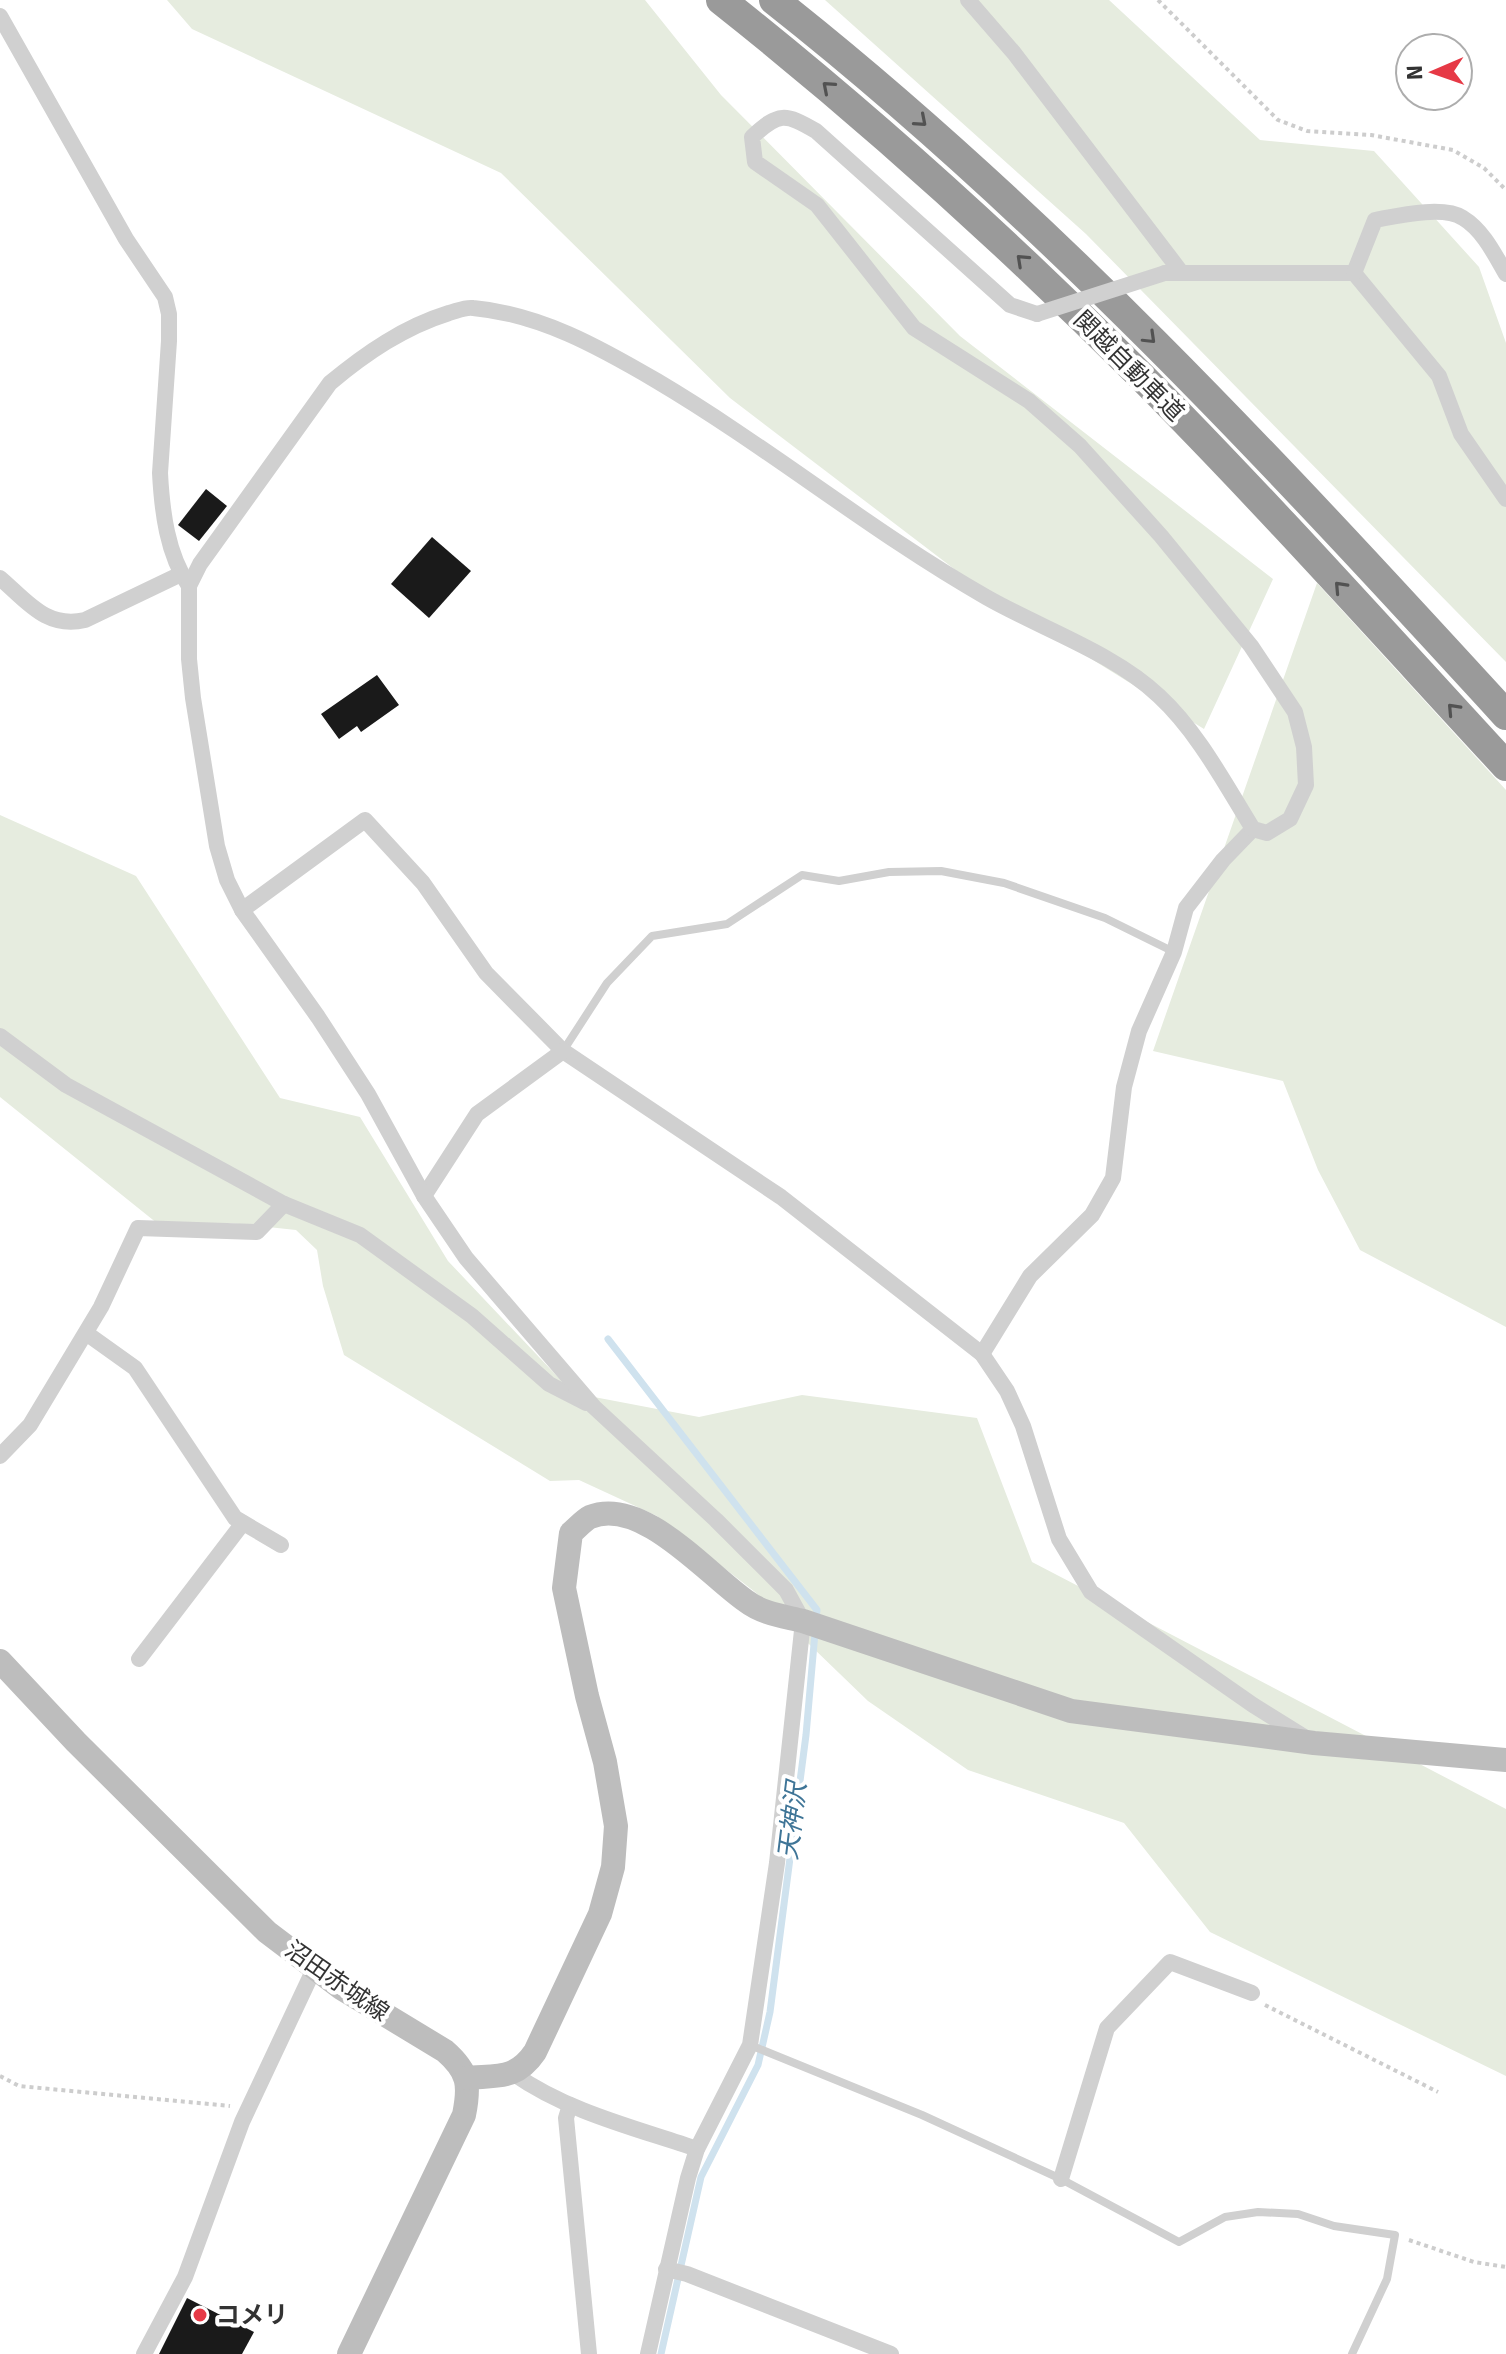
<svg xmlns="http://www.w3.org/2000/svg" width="1506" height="2354" font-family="Signika,'Noto Sans JP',sans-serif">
<rect width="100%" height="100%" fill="#fff"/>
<!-- green -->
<g fill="#e6ecdf">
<polygon points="167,0 645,0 721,95 960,336 1273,579 1204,729 987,594 730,398 501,173 192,29"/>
<polygon points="825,0 1109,0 1260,140 1374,151 1479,267 1506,343 1506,662 1086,234"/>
<polygon points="1317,583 1506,790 1506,1327 1360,1250 1318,1170 1283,1081 1153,1051"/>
<polygon points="0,815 136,876 280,1098 360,1117 448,1261 573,1393 699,1417 802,1395 977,1418 1032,1562 1506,1809 1506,2076 1210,1932 1124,1823 968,1770 868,1701 755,1592 657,1516 579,1480 550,1481 344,1355 323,1286 317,1250 296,1230 230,1223 168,1232 0,1097"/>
</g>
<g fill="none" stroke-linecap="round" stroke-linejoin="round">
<!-- stream -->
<polyline stroke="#cfe2ee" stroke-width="7" points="608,1339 817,1610 806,1735 770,2012 758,2065 701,2177 661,2354"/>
</g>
<!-- building -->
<g fill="#1a1a1a">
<polygon points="206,489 227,506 199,541 178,525"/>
<polygon points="432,537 471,571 429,618 391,584"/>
<polygon points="377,675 399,705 361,732 357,726 339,739 321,714"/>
<polygon points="187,2298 254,2332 242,2354 159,2354"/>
</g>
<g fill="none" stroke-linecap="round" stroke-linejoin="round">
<!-- path -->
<g stroke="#cdcdcd" stroke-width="4" stroke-dasharray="4 4" stroke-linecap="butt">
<polyline points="1158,0 1278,120 1307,131 1371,135 1453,150 1484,168 1506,190"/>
<polyline points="1265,2005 1438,2092"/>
<polyline points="0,2076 19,2086 230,2106"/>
<polyline points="1409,2240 1474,2262 1506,2267"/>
</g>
<!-- lane -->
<g stroke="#d0d0d0" stroke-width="8">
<polyline points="563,1051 607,983 652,936 727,924 802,875 839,881 889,872 941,871 1004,883 1105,918 1174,952"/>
<polyline points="750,2045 922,2115 1061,2179 1179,2242 1225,2217 1258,2212 1298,2214 1334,2226 1395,2235 1387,2279 1352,2354"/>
</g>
<!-- street -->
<g stroke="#d0d0d0" stroke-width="16">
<polyline points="968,0 1014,53 1181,272"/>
<path d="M0,16l126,223 39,58 4,17v27l-9,132c2,38 7,81 29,113"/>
<polyline points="1165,273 1354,273 1439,376 1461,434 1506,499"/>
<path d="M1354,273l21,-53c22,-4 68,-15 88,-2 20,12 32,37 43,56"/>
<path d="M0,578c27,23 46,51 85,42l96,-46"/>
<polyline points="242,910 365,820 423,883 486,973 563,1051 781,1197 982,1354 1007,1391 1023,1426 1059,1539 1091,1592 1253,1705 1306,1738"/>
<polyline points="0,1036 66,1085 284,1204 360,1235 472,1316 549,1384 586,1403"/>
<polyline points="424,1196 477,1114 563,1051"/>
<polyline points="86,1333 135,1368 235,1518 281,1545"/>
<polyline points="982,1354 1030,1276 1092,1215 1113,1178 1124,1087 1139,1031 1174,952 1186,908 1223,860 1253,829"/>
<polyline points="0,1456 30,1425 101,1307 138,1228 257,1232 284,1204"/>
<polyline points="139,1659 243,1523"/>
<path d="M514,2074c54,38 122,54 183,75"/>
<polyline points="570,2105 566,2118 589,2354"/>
<polyline points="1061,2179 1107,2028 1170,1962 1252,1993"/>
<polyline points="666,2269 687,2274 891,2354"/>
<polyline points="144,2354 185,2277 242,2122 314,1969"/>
<path d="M648,2354l40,-176 9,-29 53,-104 27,-182 26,-242 -17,-31 -70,-70 -122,-113 -128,-149 -42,-62 -56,-102 -50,-77 -76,-107 -15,-30 -10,-34 -24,-148 -4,-39v-73l11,-22 130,-181c36,-30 74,-56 119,-70 8,-2 16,-6 24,-5 67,6 126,39 184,73 113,67 215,151 329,216 54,31 128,56 173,99 39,36 66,88 94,133l14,4 23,-14 16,-34 -2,-38 -9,-35 -44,-66 -90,-110 -81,-90 -51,-45 -115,-73 -97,-123 -62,-43 -3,-25c27,-25 33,-24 64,-6l194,174 27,9"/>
</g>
<!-- secondary -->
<g stroke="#bdbdbd" stroke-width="24">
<path d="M0,1661l76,81 191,190 74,56 104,63c24,21 25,34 19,64l-115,239"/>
<path d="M466,2078c32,-3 50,2 69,-26l65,-138 13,-47 3,-41 -11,-64 -18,-66 -23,-108 7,-55c6,-5 13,-13 19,-16 52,-21 117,57 156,84 17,13 37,15 57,20l268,90 243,32 192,17"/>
</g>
<!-- highway -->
<g stroke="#9a9a9a" stroke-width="30">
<path d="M721,0c148,117 288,244 422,378 125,126 243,258 363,388"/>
<path d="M774,0c269,212 501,463 732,715"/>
</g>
<!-- street-bridge -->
<polyline stroke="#d0d0d0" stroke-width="16" points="1037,314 1165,273"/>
</g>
<!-- one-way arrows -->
<defs><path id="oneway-chevron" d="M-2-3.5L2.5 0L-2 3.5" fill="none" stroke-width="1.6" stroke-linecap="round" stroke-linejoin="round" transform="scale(2)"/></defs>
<g stroke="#525252">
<use href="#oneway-chevron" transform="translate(828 87) rotate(-139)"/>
<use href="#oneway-chevron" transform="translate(921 121) rotate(41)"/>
<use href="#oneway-chevron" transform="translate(1022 260) rotate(-137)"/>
<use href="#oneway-chevron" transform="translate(1150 338) rotate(44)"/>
<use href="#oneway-chevron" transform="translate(1340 587) rotate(-133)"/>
<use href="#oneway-chevron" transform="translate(1453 709) rotate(-133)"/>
</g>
<!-- markers -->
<circle fill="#e63946" stroke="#fff" stroke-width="3" cx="200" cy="2315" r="8"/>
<g text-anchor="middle" stroke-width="8" stroke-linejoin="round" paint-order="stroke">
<!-- street labels -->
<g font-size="24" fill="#333" stroke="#fff">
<text transform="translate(1129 366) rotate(45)" y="8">関越自動車道</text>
<text transform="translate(337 1981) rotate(35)" y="8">沼田赤城線</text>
</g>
<!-- poi labels -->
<g font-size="24" font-weight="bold" fill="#333" stroke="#fff" text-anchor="start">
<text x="216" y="2323">コメリ</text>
</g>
<!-- water labels -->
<g font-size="26" font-style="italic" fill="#3f7597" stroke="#fff">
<text transform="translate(792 1821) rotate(-83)" y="9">天神沢</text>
</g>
</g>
<!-- north arrow -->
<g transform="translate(1434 72) rotate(268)"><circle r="38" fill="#ffffff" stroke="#adadad" stroke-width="2"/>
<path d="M0-6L14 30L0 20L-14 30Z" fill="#e63946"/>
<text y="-12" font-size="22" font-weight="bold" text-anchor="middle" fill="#333333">N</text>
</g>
</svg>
